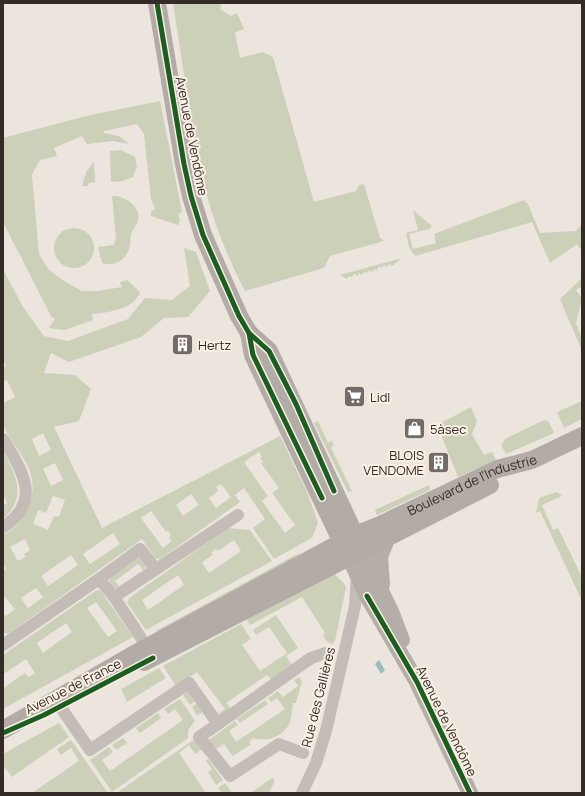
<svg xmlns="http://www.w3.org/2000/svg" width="585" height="796" font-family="Manrope,sans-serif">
<rect width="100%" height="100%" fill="#ebe5de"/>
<!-- green -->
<g fill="#ccd0b8" fill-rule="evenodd">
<path d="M173,3h49l-2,6 11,7 6,-3 7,16 -9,4 5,25 23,-6 10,5 41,145 42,-11 3,-6 5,-1 16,54 4,3 -54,15 -6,12 -79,23c-16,-31 -30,-64 -39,-99 -15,-62 -23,-126 -33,-189z"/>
<path d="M160,101l22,111 -4,2 2,7 -2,4 -27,-9v-4l4,-4 -4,-9 -7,-65 -7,-10 -33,7v2l15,3 10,8 -16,-3 -26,3 -5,-8 -28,12 3,8 -17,4 -8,15 7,79 10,16 15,11 18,10h16l24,-4 -2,-5 7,-2 13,12c-5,17 -33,21 -48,22l1,6 -28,10 -16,-2 6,-9 -4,-3 -48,-94v-84l87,-23z"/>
<polygon points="121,150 135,157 137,166 133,177 123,181 111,182 110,151"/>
<polygon points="94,162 95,182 88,183 88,186 82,186 86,172"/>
<path d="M112,196c12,-1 30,11 26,24 -1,5 -5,9 -7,14 -1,5 0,11 -2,15 -4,12 -15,18 -27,14l-4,-16 16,-2 2,-7z"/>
<polygon points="524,200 528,204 540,233 576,231 582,224 582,251 577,244 550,263 532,222 415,256 409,247 406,233 418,230 413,210 432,226 429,229 409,234 413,249 436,243 434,234"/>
<circle cx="74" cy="248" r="20"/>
<path d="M184,248l12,4 14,39 -22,26 -24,1 -23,19 -72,25 -18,-9 -7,20 31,2 16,14 -12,32 -25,6 48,101 178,-92 27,56 11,31 -6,15 -38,21 -21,-31 12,-9 -21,-31 -9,7 5,7 -80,57 -5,-1 -13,-19 -134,95 -5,-2v-19l3,3 9,-7 -12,-14v-24l3,-2 -3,-7v-27c26,-16 39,-45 22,-74 -6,-11 -18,-24 -22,-37 -2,-6 0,-15 0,-21l12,-6 -8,-17 -4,2v-14l3,-2 -3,-7v-90l20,38 21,29 24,5 60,-22 17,-21 27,2 18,-14zM43,433l8,17 -12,6 -7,-17zM259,452l3,5 -2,1 3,4 -2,1 18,25 -7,5 23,32 -10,8 -23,-32 6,-5 -24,-34zM55,463l8,17 -12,6 -8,-17zM221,484l10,13 -15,11 -7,-10 9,-7 -2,-4zM191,494l8,11 -16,11 -7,-11zM53,496l12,4 -6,17 -5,-1 -6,14 -15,-6 5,-14 8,3zM151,511l15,21 2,-1 3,4 -2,2 3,4 -9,7 -22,-30zM113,533l7,11 -30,20 -7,-10zM25,539l5,11 -6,4 2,3 -8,4 -8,-14zM71,555l7,10 -30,21 -7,-10zM36,588l7,9 -15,11 -7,-10z"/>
<polygon points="402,258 392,266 389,264 387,267 383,265 382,268 379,266 377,270 374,269 372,272 369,270 367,273 364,272 362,275 359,273 358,276 354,274 352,277 349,276 347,279 340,275"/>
<polygon points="582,278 582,286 576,290 582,299 576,323 582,339 582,351 560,299"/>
<polygon points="582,401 582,419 564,428 557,412"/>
<polygon points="471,407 477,421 472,434 484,455 492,452 496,460 458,477 437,425"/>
<polygon points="544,420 549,422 554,433 506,454 501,445 505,439"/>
<polygon points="318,421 328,443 332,441 334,445 331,448 352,491 348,492 314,423"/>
<path d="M3,451c13,24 25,46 0,68v-14l4,-2 -4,-9z"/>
<polygon points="429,485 430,490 377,515 375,510"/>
<polygon points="557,492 562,496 542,505 553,530 558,528 582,577 582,601 540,511 536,513 539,498"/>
<path d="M228,528l22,2 22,31 -126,69 -19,-27 2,-5zM234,540l7,11 -32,22 -7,-10 11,-9 -2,-2 5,-3 2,2zM178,575l6,10 -36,25 -6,-10z"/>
<polygon points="301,552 294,558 159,632 156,631"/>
<polygon points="137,557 140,558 146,566 144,571 138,564 115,581 120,588 113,588 108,578"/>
<polygon points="333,573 343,582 346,587 335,641 332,644 326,641 323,635 325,633 302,597 250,625 246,618"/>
<path d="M97,590h3l33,47 -130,72v-21l22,-15 4,4 6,-4 -9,-14 -21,14 -2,-1v-17zM96,602l21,29 -9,6 -21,-29zM66,623l6,9 -29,21 -6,-10z"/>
<polygon points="276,615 298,648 286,656 293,666 272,680 267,675 226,703 231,709 221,715 218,714 225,709 197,672 176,686 163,666 241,624 251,639 242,645 260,671 287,653 269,627 256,635 253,630"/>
<polygon points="159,668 166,678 127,702 121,689"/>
<path d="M299,677l3,4 -6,22h-3c-1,6 -1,13 -3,19 -5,14 -24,21 -37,16l-3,3v4l-17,11 -9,-12 -8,5 -7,-9 26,-19 3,4 -9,6 7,11 49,-33 -8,-11 -6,4 -3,-4 10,-7 5,6 15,-11 -4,-6z"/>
<polygon points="189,690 198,699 190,705 183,695"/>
<polygon points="180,699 195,721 188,730 188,738 112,792 90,760 109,747 113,752 102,760 110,771 183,720 175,709 168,714 164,709"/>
<polygon points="265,700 268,704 240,723 237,719"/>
<polygon points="199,702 205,710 197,716 192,707"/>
<polygon points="158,713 161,718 140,733 136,728"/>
<polygon points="59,723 69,737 12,777 3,765 3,754"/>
<polygon points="123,738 127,743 116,750 112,745"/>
<polygon points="195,739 202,749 195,754 189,745 179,753 206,793 119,793 119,791"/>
<polygon points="71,740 108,793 32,793 79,761 71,748 61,755 57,749"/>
<polygon points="208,759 223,780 216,785 208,772 212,769 206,761"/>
<polygon points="272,778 275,780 269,793 252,792"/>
<polygon points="225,783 232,793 222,793 218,788"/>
</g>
<!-- water -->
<polygon fill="#9abdbc" points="379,660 385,670 381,674 375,664"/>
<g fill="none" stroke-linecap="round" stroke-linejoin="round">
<!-- street -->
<g stroke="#c3bcb7" stroke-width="12">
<path d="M3,439c19,31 40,62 0,88"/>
<polyline points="114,597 238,515"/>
<polyline points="3,645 99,579"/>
<polyline points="151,653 114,597 99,579 140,549 155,568"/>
<polyline points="55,699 90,750 189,683 218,724 199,737 230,776 279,744 303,753"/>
<polyline points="218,724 311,658 326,653"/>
<polyline points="302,793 316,763 326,731 355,606 357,575"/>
</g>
<!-- secondary -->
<g stroke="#b4ada8" stroke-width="16">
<polyline points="362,550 392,614 402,640"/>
<polyline points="349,557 367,596 417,682 470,793"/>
<polyline points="382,584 380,557 388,537"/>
</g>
<!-- primary -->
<g stroke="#b2aba6" stroke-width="18">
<polyline points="157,3 184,164 191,196 203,235 239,316 249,333 269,351 360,546"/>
<polyline points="249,333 253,355 347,553"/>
<polyline points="144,662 490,485"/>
<path id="s1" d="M3,730l128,-74 224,-121 25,-10 117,-56 35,-9 50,-24"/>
</g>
<defs>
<g id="cycleway">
<polyline points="157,3 184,164 191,196 203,235 239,316 249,333 269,351 296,404 334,491"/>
<polyline points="249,333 253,355 322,498"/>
<polyline points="367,596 417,682 470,793"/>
<polyline points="3,733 44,715 153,658"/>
</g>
</defs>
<!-- cycleway casing -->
<use href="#cycleway" stroke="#f9efe4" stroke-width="8"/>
<!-- cycleway -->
<use href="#cycleway" stroke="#1b5e20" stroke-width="5"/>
</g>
<!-- icons -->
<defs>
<symbol id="building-square" viewBox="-11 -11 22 22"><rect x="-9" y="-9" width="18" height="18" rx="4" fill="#746b66" stroke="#f9efe4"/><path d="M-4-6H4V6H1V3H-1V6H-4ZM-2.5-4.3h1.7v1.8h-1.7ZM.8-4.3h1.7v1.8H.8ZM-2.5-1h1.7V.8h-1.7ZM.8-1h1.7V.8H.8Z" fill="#fff"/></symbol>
<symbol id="supermarket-square" viewBox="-11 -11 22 22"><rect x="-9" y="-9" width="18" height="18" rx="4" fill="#746b66" stroke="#f9efe4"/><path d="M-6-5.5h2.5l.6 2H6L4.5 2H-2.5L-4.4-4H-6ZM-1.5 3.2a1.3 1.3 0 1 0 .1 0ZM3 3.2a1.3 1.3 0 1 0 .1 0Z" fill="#fff"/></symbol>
<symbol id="shop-square" viewBox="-11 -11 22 22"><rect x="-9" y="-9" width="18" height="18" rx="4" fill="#746b66" stroke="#f9efe4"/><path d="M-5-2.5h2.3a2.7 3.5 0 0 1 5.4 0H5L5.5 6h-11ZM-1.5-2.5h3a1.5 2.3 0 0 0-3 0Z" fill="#fff"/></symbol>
</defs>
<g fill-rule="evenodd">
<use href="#building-square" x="170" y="332" width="25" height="25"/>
<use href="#supermarket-square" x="342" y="384" width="25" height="25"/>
<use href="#shop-square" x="402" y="416" width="25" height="25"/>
<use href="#building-square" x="426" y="450" width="25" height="25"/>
</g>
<g text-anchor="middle" stroke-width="4" stroke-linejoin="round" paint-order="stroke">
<!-- street labels -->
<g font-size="13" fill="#342a26" stroke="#f9efe4">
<text transform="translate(192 136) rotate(79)" y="5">Avenue de Vendôme</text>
<text dy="5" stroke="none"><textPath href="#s1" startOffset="530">Boulevard de l'Industrie</textPath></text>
<text transform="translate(73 686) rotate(-27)" y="5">Avenue de France</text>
<text transform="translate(318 697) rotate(-76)" y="5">Rue des Gallières</text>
<text transform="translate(447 721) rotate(64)" y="5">Avenue de Vendôme</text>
</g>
<!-- poi labels -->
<g font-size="13" fill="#342a26" stroke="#f9efe4" text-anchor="start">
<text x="198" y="350">Hertz</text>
<text x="370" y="402">Lidl</text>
<text x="430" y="434">5àsec</text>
<text x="424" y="460" text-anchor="end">BLOIS<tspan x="424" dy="15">VENDOME</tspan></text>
</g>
</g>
<!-- border -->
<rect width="585" height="796" fill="none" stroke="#342a26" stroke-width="8"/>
</svg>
